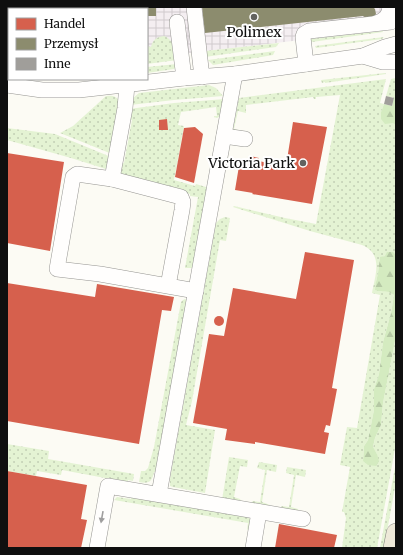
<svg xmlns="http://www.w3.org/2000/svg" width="403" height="555" font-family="Merriweather,serif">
<defs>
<pattern id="industrial-grid" width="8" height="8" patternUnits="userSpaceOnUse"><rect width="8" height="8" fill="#f4eef1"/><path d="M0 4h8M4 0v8" fill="none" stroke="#d0cbcd"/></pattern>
<pattern id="grass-dots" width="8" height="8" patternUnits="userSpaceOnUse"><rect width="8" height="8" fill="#e4f3d3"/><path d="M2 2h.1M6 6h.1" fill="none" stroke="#c2cfb4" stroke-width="1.8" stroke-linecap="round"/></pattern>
<pattern id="forest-firs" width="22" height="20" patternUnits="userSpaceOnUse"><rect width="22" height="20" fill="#d4ebc0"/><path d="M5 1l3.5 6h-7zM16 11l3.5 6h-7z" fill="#b5c8a4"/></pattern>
</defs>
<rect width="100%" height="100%" fill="#fcfbf4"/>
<!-- industrial -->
<polygon fill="url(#industrial-grid)" points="7,7 396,7 396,29 199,52 147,59 147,9 9,9 9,56 7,56"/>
<!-- grass -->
<g fill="url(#grass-dots)">
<polygon points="383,31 383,32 312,42 310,39"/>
<path d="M164,36c11,4 10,15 13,24l-30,4v-18l4,1c2,-8 6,-10 13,-11z"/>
<polygon points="384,37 382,39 316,48 315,46"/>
<polygon points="279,43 276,47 205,57 205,51"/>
<polygon points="275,51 273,55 213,65 208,60"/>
<polygon points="177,64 174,69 147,73 147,67"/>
<polygon points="385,73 386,74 325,83 325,82 322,83 321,80"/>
<polygon points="396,78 396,95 394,98 386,96 391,79"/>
<path d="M386,79l-6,24 4,1 -3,8 15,13v130l-11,1 -5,2 -2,15 -2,9 3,9h9l6,4 -3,18 -8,29 -4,32 -5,15v21l-6,30 -4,6 -1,15 14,-7 -4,-6 2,-10 6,-13 2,-22 13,-67v107l-19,105h-35l4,-30 -2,-6h-2l8,-45 -10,-2 7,-38 10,1 23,-133 -8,-2c3,-17 12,-39 -10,-48l-52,-14 -77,-24 1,-1 51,12 31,6 24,-129 -24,2v2h-2l-1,-2 -67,8v8l-8,-2 -4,18 8,2v2l-9,-3 6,-32z"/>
<polygon points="209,85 216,88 223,96 174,100 130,105 133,98 139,93"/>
<path d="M106,96c6,-1 11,0 14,6l-8,52 -52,-21 13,-7z"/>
<path d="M225,99l-4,17 -4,2 -3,-1v-1h3l-1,-9 -35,5 -3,13 6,1 -10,54 21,6 1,-2 10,3 2,1 -14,80h-9l13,-71 -8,-1v-2l-67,-18c-5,-5 -4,-7 -3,-13h4l8,-43 -5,-1 2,-10 45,-6z"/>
<polygon points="7,128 55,134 111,157 109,170 71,158 7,140"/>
<polygon points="225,217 230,218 226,241 220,240 192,401 186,425 215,430 205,493 173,487 170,486 170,479 216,223 220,219"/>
<path d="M185,299l2,1 -29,172h-4c-2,10 -5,12 -15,10l2,-11h4l3,-3 6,-21 27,-145 2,-2z"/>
<polygon points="7,444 49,451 48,459 134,474 133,481 128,480 128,484 105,478 62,470 61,475 37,471 36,476 7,471"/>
<polygon points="229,457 248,460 247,467 240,466 234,497 240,499 241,501 240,502 222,500"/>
<polygon points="259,462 277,465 276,472 267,470 262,502 270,505 270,506 251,503 253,501 260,502 265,470 257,468"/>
<polygon points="396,462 396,482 384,548 380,548"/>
<polygon points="287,467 306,470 305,477 296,475 291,507 298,509 299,511 280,508 282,506 289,507 294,475 286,473"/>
<polygon points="132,496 247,516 251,520 250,528 247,530 248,523 114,500 117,497 131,499"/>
</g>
<!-- forest -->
<g fill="url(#forest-firs)">
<polygon points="396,95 396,125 393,123 385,124 381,119 381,112 384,104 392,106 394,98"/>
<path d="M387,252h6l3,3v81l-13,67 -2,22 -6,13 -2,9 4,7 2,7 -3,5 -8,-1 -5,-4 1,-15 4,-6 6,-30v-21l5,-15 4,-32 8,-29 3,-18c-8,-6 -10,-2 -19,-5l1,-8 2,-9 2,-16 5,-1z"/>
</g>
<!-- shops -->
<g fill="#d6604d">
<polygon points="167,119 168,130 159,130 159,120"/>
<polygon points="293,122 327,127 312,204 252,194 253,193 235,190 239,166 248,167 250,156 259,158 258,161 286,166"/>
<polygon points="195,127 203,134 194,183 175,177 184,128"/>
<polygon points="7,153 64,162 50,251 7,243"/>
<polygon points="305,252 354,260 332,388 337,389 330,426 326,425 324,432 329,433 325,454 255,442 255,444 225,440 227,429 193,423 209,334 224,336 233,288 296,299"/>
<polygon points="7,283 95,297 97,284 174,297 171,311 162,310 139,444 7,421"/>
<circle cx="219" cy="321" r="5"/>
<polygon points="7,471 87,485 81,519 87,520 81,548 7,548"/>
<polygon points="279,524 337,535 334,548 275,548"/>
</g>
<!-- industry -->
<g fill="#8c8c6e">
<polygon points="7,7 156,7 156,16 147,16 147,9 9,9 9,10 7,10"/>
<polygon points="202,7 373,7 375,9 376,14 374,17 366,18 363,16 205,33"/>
</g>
<!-- building -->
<polygon fill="#a09e9a" points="386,96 394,98 392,106 384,104"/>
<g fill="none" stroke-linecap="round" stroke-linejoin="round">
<defs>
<g id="minor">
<polyline points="194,7 202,77"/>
<polyline points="177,22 184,78"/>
<path d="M376,23c9,-3 13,-7 14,-16"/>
<polyline points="363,56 383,62 396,62"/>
<polyline points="306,64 303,37 304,34 309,31 391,22 396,19"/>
<polyline points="7,85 42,90 79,90 97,88 184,78 235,74 363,56 385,47 396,44"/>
<polyline points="224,136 245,139"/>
<polyline points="112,179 125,108 127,85"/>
<polyline points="168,286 182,210 183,202 181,197 112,179 77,174 73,177 57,269 100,274 196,291"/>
<polyline points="159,494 235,74"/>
<polyline points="97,548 108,486 303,519"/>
<polyline points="253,548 259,512"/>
</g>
<polyline id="major" points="393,548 396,533"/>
</defs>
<!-- minor casing -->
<use href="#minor" stroke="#969592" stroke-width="16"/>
<!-- major casing -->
<use href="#major" stroke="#83837f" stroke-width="20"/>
<!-- minor -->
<use href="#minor" stroke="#fffefd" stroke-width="15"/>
<!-- major -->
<use href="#major" stroke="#eee9d9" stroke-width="19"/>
</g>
<!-- one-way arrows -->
<defs><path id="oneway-solid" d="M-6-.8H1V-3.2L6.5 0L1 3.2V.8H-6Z"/></defs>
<use fill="#9f9e9e" href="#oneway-solid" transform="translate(102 517) rotate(100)"/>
<!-- markers -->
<g fill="#62625f" stroke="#fff" stroke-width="1.5">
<circle cx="254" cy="17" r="4"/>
<circle cx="303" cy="163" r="4"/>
</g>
<g text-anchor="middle" stroke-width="4" stroke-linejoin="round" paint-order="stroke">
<!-- poi labels -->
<g font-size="14" fill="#0f0f0f" stroke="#fff">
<text x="254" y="37">Polimex</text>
<text x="295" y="168" text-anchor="end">Victoria Park</text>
</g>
</g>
<!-- border -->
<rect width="403" height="555" fill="none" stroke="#0f0f0f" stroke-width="16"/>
<!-- legend -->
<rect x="8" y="8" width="140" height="72" fill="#ffffff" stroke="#9f9f9f"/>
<rect x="16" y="18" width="20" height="12" fill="#d6604d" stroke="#9f9f9f"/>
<text x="44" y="28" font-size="12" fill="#0f0f0f">Handel</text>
<rect x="16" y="38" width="20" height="12" fill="#8c8c6e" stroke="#9f9f9f"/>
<text x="44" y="48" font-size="12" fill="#0f0f0f">Przemysł</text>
<rect x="16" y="58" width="20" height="12" fill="#a09e9a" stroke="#9f9f9f"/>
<text x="44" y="68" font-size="12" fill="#0f0f0f">Inne</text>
</svg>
